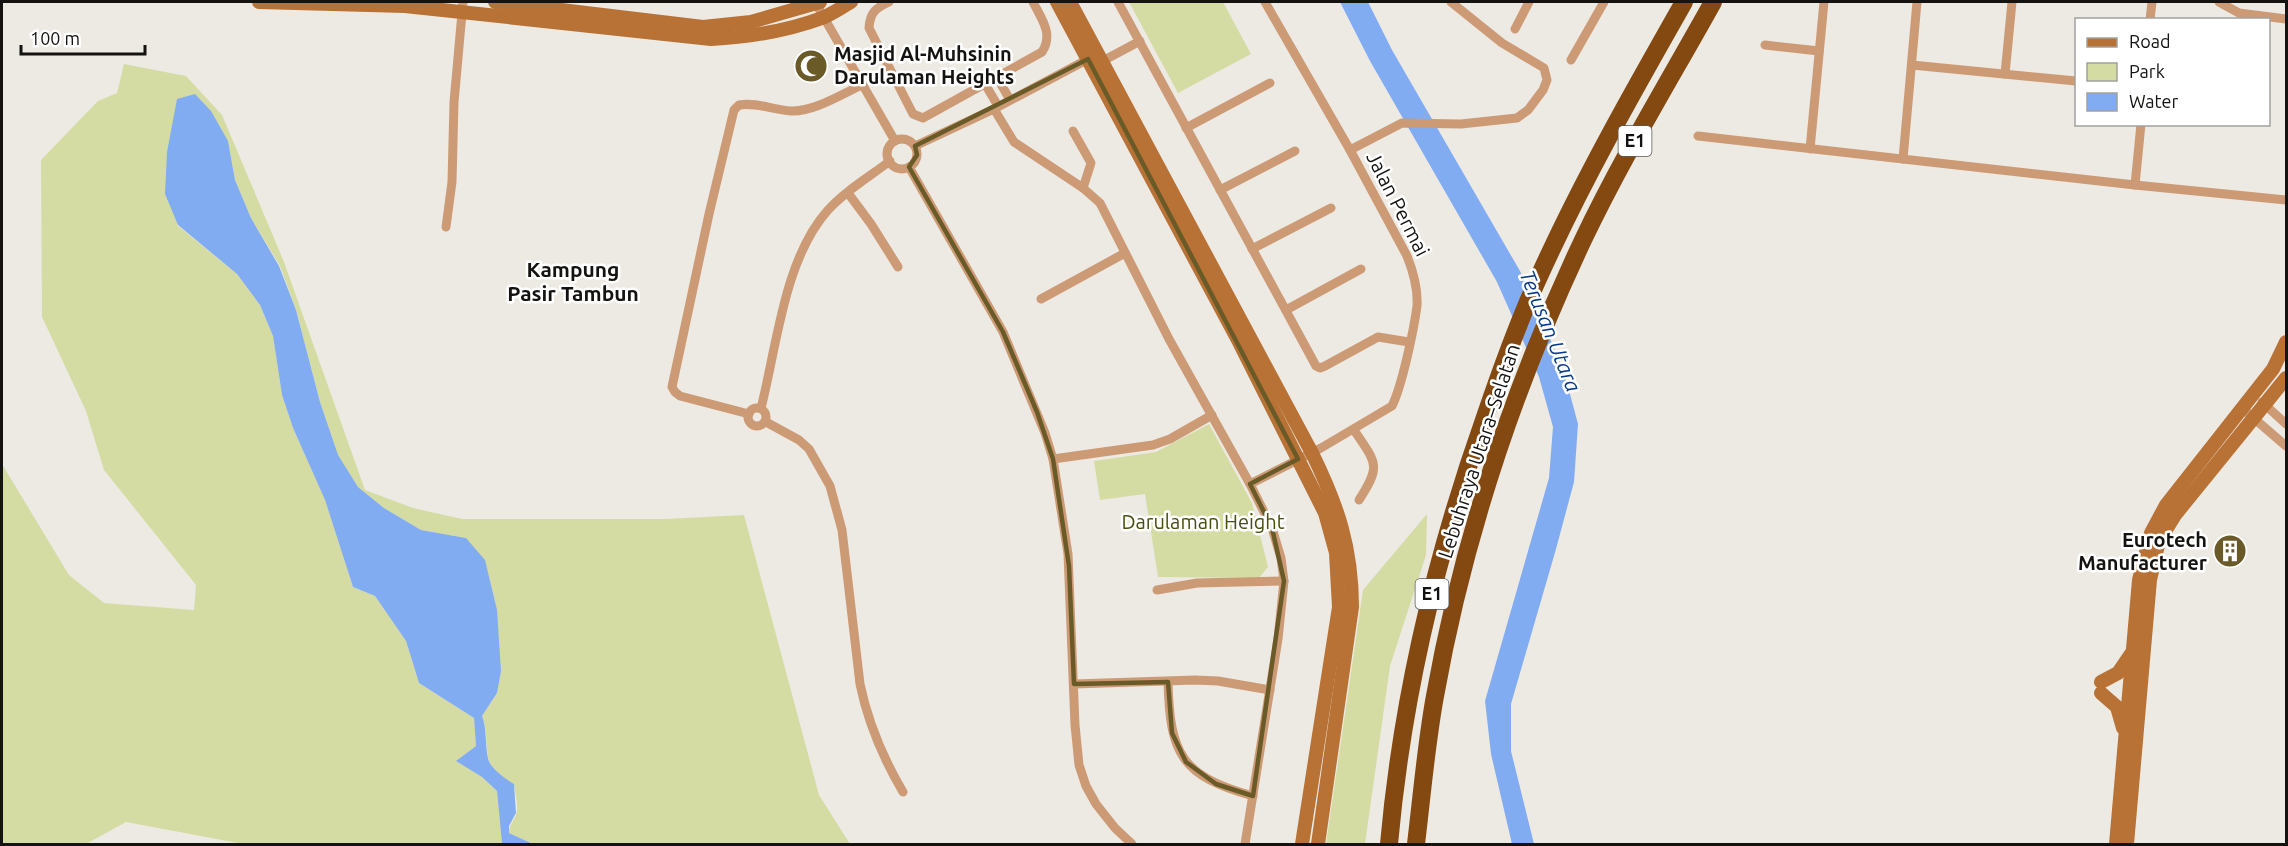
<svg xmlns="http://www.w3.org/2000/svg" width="2288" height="846" font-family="Ubuntu,sans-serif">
<rect width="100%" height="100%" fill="#edeae4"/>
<!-- green -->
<g fill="#d5dca3">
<polygon points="1129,2 1223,2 1251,54 1178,93"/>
<path d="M124,64l62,12 36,39 62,147 81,228 48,18 49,11h204l78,-4 75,280 31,49h-317l-24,-11c0,-8 4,-11 7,-18 3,-9 -1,-22 -2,-30 -8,-6 -22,-14 -25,-24 -4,-15 -1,-30 -7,-45l15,-23 -31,-155 -45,-8 -37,-22 -26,-21 -21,-32 -17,-53 -24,-92 -16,-44 -29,-48 -16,-38 -7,-39 -51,84 60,49 23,31 13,31 9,59 11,33 32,72 28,87 22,9 31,45 13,42 55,35 2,28 -19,15 25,16 15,14 5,53h-259l-117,-22 -40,22h-84v-380l67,111 35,28 90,7 2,-25 -92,-115 -18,-59 -44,-94 -1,-157 57,-59 19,-8z"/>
<polygon points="1209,424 1252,503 1268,567 1259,578 1158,577 1145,494 1100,500 1094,461 1156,452"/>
<polygon points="1427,514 1426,555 1390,666 1365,844 1326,844 1363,590"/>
</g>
<!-- water -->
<g fill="#82acf2">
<polygon points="1340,2 1368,2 1392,50 1520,271 1563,368 1578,424 1574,482 1556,549 1511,704 1511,751 1534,844 1512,844 1491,754 1485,701 1549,478 1553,427 1539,377 1497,282 1370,61"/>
<path d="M195,94l16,17 17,30 7,39 16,38 28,48 17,44 24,92 18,53 20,32 26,21 37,22 45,8 19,22 12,50 4,61 -4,22 -15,23c6,14 2,39 9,49 6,8 15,14 23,19l2,29 -7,13v7l24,11h-31l-5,-53 -15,-14 -26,-16 20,-15 -2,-28 -55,-35 -13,-42 -31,-45 -22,-9 -28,-87 -32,-72 -11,-33 -9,-59 -13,-31 -23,-31 -59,-49 -13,-31 2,-42 10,-53z"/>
</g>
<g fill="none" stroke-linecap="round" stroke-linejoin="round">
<!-- street -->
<g stroke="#cc9b76" stroke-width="9">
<polyline points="815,2 895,141"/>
<path d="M889,2c-13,6 -19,10 -20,26l44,86 10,4 119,-66c12,-18 -1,-34 -9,-50"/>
<polyline points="1118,2 1316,366 1320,368 1325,366 1378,337 1409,342"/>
<polyline points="2219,2 2239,13 2286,19"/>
<polyline points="2150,20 2152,2"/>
<polyline points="1515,29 1529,2"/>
<polyline points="1765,45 1819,51"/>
<polyline points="1571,60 1604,2"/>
<polyline points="1097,64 1140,41"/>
<polyline points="1912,65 2076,81"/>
<polyline points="2005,74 2012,2"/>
<polyline points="997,77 1010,100"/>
<polyline points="985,84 998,106"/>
<path d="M994,109l20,33 69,46 17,15 69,136 81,145 71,-36 71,-42c10,-20 22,-77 25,-100 1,-16 -4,-35 -10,-50l-57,-106 -85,-148"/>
<polyline points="1186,128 1270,83"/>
<polyline points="1073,131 1091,163 1083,188"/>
<polyline points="1698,136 2135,185 2286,200"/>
<circle cx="902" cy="154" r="15"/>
<polyline points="915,146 994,109 1092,57"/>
<polyline points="1810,149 1824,2"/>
<polyline points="1350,150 1402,123 1461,124 1517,118 1528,110 1543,90 1547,80 1544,68 1502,43 1451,2"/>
<polyline points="1903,159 1917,2"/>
<polyline points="909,167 1003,332 1045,433 1053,459 1068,554 1075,725 1079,765 1086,786 1096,804 1115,828 1132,844"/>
<polyline points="2135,185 2141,124"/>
<polyline points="1220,190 1295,151"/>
<polyline points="848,193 871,224 898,267"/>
<polyline points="446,227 452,182 454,102 463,2"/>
<polyline points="1252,249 1331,208"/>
<polyline points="1041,299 1125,253"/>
<polyline points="1286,310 1361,269"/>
<polyline points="2262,402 2286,424"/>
<circle cx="757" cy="417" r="9"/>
<path d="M761,408c16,-62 23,-149 67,-198 17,-19 41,-33 62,-49"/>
<polyline points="2242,408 2286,446"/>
<path d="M749,414l-69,-18 -5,-4 -3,-5 37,-173 25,-104 5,-5c18,-3 34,5 52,6 23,1 51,-17 71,-26"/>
<path d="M766,422l33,18 10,9 21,37 12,44 18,154c8,39 23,74 43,108"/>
<path d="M1354,430c22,33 28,35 5,70"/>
<polyline points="1053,459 1153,445 1170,439 1212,415"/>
<polyline points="1157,590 1197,583 1284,581"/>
<path d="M1168,682c2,72 13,94 85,114"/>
<polyline points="1074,684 1195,680 1218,681 1270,690"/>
<polyline points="1245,844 1278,639 1284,581 1281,558 1272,528 1250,484"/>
</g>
<!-- secondary -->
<g stroke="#b97235" stroke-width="14">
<path d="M259,2l146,4 306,33c38,-2 76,-8 111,-21 10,-4 20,-11 29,-16"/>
<polyline points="495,2 703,27 751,22 820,2"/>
<polyline points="1057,2 1239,342 1325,513 1336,553 1339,607 1302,844"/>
<path d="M1070,2l242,451c26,53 40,95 40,154l-34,237"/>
<polyline points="2101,682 2118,673 2131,654"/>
<polyline points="2101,693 2117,707 2123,728"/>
<polyline points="2116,844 2139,580 2151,533 2166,505 2273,369 2286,342"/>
<polyline points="2127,844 2150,580 2159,541 2175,515 2286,378"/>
</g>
<!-- highway -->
<g stroke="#844910" stroke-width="18">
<path d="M1389,844c13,-145 47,-289 96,-427 17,-50 35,-100 57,-147 42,-92 92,-180 142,-268"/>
<path d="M1416,844c6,-49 10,-99 19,-148 28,-157 80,-312 148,-456 39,-82 86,-159 130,-238"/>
</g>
</g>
<!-- marked area -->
<path fill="none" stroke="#695a27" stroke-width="4.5" stroke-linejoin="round" d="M1088,59l210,400 -48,25 22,44 12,53 -31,215 -37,-12 -30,-22 -14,-29 -4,-51 -94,2 -5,-118 -16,-107 -16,-47 -34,-80 -94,-165 8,-12 -2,-9z"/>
<!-- icons -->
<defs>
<symbol id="mosque-disc" viewBox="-11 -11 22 22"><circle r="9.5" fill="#695a27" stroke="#fff"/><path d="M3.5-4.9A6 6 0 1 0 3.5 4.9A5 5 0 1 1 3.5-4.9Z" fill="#fff"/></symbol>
<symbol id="building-disc" viewBox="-11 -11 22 22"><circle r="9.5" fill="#695a27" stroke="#fff"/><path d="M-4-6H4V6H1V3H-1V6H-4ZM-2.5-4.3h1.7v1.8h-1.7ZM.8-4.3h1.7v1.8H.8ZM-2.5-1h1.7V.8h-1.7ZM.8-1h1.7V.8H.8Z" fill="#fff"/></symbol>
</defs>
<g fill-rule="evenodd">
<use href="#mosque-disc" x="792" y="47" width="38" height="38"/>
<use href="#building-disc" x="2211" y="532" width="38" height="38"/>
</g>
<g text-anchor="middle" stroke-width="5" stroke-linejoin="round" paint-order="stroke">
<!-- shield labels -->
<g fill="#fff" stroke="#5a5a58" stroke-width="1.5">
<rect x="1618.5" y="126" width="33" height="30" rx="4.5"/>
<rect x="1415.5" y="579" width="33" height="30" rx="4.5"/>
</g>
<g font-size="18" font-weight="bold" fill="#141311">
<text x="1635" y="147">E1</text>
<text x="1432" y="600">E1</text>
</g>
<!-- poi labels -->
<g font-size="20" font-weight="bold" fill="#141311" stroke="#fff" text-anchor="start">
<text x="834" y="61">Masjid Al-Muhsinin<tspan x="834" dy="23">Darulaman Heights</tspan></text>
<text x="2207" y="547" text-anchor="end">Eurotech<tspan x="2207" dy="23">Manufacturer</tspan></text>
</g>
<!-- street labels -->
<g font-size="20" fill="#141311" stroke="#fff">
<text transform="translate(1398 204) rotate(63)" y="7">Jalan Permai</text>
<text transform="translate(1479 451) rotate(-72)" y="7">Lebuhraya Utara–Selatan</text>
</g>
<!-- park labels -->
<g font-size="20" fill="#4a4e0a" stroke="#fff">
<text x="1203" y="529">Darulaman Height</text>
</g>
<!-- neighbourhood labels -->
<g font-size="21" font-weight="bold" fill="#141311" stroke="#fff">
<text x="573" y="277">Kampung<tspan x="573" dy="24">Pasir Tambun</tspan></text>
</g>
<!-- water labels -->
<g font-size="21" font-style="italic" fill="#083a8a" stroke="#fff">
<text transform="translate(1550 331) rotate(68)" y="7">Terusan Utara</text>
</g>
</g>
<!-- border -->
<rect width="2288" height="846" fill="none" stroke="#141311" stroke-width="6"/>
<!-- legend -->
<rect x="2075" y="18" width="195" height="108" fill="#ffffff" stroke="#a1a1a0" stroke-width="1.5"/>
<rect x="2087" y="38" width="30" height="9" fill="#b97235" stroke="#a1a1a0" stroke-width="1.5"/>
<text x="2129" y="48" font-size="18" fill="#141311">Road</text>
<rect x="2087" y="63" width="30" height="18" fill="#d5dca3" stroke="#a1a1a0" stroke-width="1.5"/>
<text x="2129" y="78" font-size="18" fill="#141311">Park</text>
<rect x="2087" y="93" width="30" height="18" fill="#82acf2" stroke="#a1a1a0" stroke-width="1.5"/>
<text x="2129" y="108" font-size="18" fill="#141311">Water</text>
<!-- scale -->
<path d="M21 45v9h124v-9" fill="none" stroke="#141311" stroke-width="3"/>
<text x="30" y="45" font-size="18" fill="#141311" stroke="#ffffff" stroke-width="4.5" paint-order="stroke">100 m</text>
</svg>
